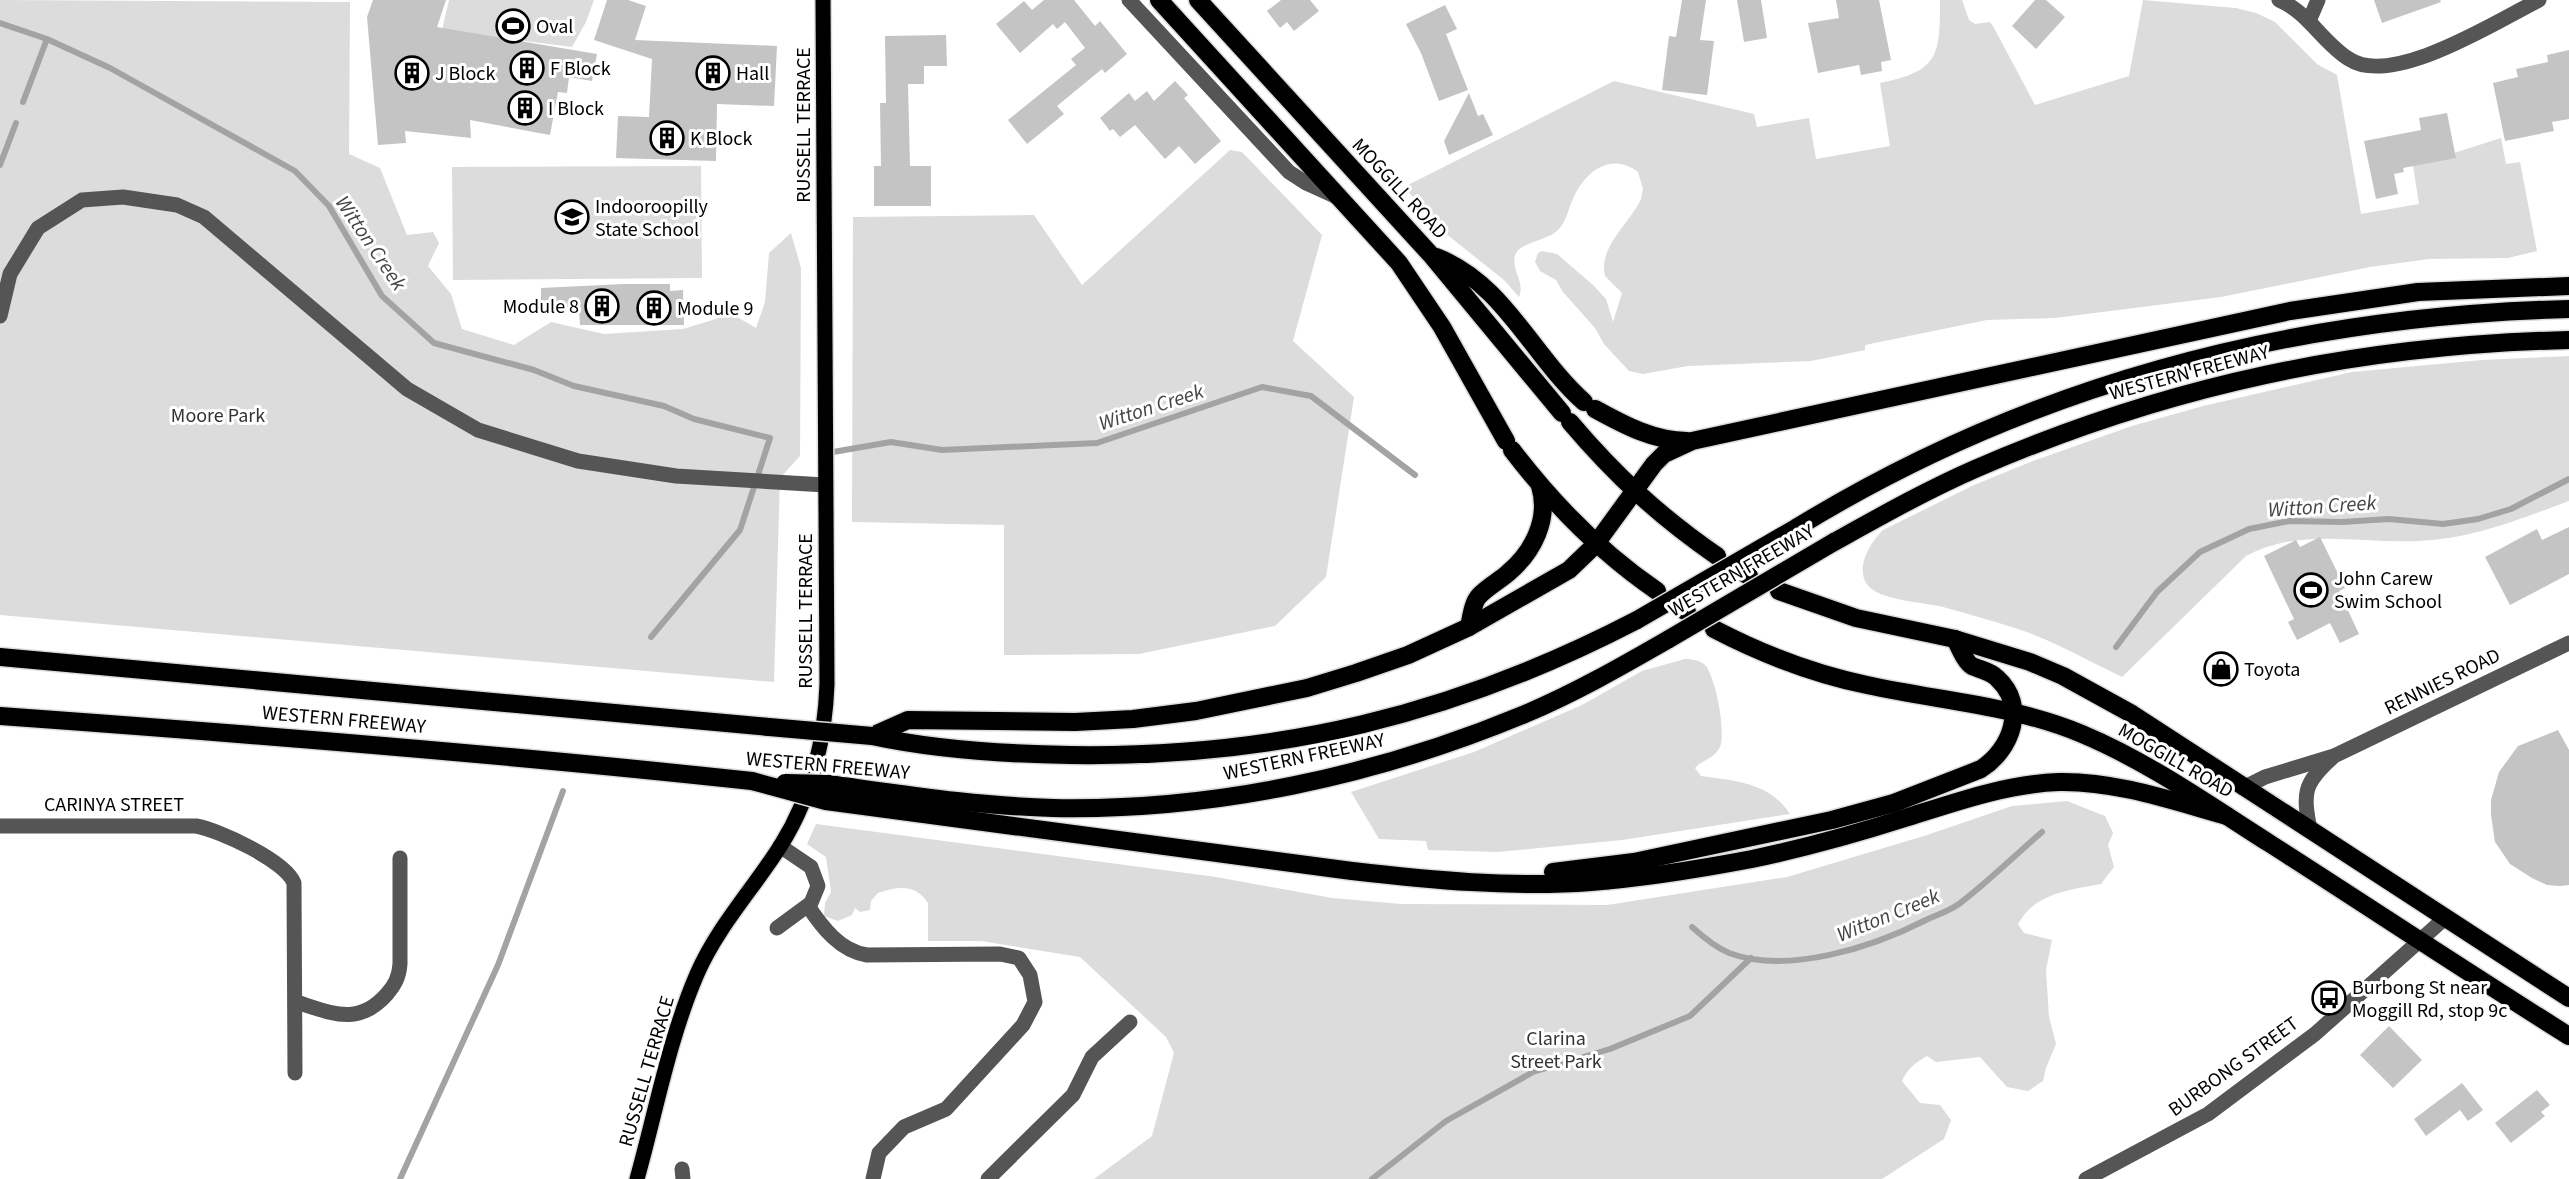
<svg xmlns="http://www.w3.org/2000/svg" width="2569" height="1179" font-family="'Source Sans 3',sans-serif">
<rect width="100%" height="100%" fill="#fff"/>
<!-- green -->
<g fill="#dcdcdc">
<polygon points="0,0 350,2 349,154 380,168 407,235 433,232 439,243 428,266 451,294 462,329 514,345 551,322 604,334 683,329 732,314 756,328 765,302 769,253 791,233 801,268 800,456 780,478 774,682 0,615"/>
<polygon points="449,0 594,0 586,22 572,47 442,30"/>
<path d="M1940,0h22l7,20 6,4 15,-2 3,4 42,79 94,-29 14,-76 93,8 20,5 19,9 42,42 20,11 24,139 58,-10 -6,-38 88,-28 5,26 14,-2 17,89 -29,7 -79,1 -59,8 -149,30 -166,21 -68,2 -122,25v5l-54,11 -123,5 -45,8 -14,-3 -25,-27 -9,-16 -32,-36 -7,-12 -16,-9 -5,-9 3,-9 4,-2 15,3 36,31 13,14 7,23 9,-29 -17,-17c-7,-29 25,-53 36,-77l2,-10 -5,-17c-28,-21 -54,1 -65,27 -5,10 -6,21 -14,30 -11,12 -36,12 -43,24 -7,16 10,28 3,44l-15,-17 -59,-47 -41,-46 210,-106 140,33 3,13 52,-9 7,41 74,-13 -10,-63c59,-12 60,-27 60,-83z"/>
<polygon points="1230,150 1242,152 1322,235 1293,341 1354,397 1326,577 1275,626 1139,654 1004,655 1004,525 852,522 853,217 1034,215 1082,285"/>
<polygon points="701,166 702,278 453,280 452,167"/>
<path d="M2569,356v145c-49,18 -97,38 -151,40 -57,3 -119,-14 -172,15l-124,121c-34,-16 -68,-36 -104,-48 -24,-8 -50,-15 -75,-22 -19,-5 -66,-6 -77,-24 -10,-18 5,-41 17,-53l91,-45 59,-24 99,-35 71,-20 149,-34 130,-12z"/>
<path d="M1685,659c7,0 16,1 21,7 10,14 20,65 14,81 -5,11 -18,13 -25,21l6,8c34,5 68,6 89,38l-168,26 -125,12 -69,-2 -2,-9 -47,-2 -28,-47 123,-40 108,-47 60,-34z"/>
<path d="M2067,801l38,15 8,17 -5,12 6,22 -13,17c-32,6 -66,9 -83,40l6,9 28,7 -6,30 3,47 7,27 -10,24 -3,13 -15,10 -21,-4 -27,-30 -44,5 -9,-6c-12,7 -19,12 -25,25l18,22 20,2 11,15 -7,19 -62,40h-788l58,-43 22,-83 -8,-16 -86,-80 -99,-16h-53v-38c-12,-19 -30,-17 -50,-10l-7,8 -1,9 -10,2 -5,-4 -3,7 -14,6 -14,-5 1,-13 6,-11 -5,-35 -19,-13 9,-20 400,53 116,21 69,6 206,1 180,-28 140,-42 85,-29z"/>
</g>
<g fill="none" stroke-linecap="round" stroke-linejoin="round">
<!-- stream -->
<g stroke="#a3a3a3" stroke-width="6">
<polyline points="0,23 47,39 110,68 295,171 329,206 382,296 434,343 534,370 574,386 664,406 694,419 770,438 740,530 651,637"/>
<polyline points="23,102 47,39"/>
<polyline points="0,165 16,123"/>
<polyline points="833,452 891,442 942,450 1097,443 1262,387 1311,396 1415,475"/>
<polyline points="2116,647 2157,592 2200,552 2249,529 2289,521 2342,522 2389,519 2443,524 2478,519 2511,509 2569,479"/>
<path d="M1692,927c11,10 23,20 37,26 59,22 144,-6 197,-33 11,-5 23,-9 33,-16 29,-22 55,-48 83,-72"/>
<polyline points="400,1179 498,965 563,791"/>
<polyline points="1372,1179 1446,1121 1533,1072 1610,1049 1690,1016 1751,958"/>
</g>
</g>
<!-- building -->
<g fill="#c4c4c4">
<polygon points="373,0 446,0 437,27 597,54 592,81 569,77 567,93 558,92 550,135 470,120 471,138 405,131 406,143 378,145 367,17"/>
<polygon points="607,0 628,0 646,6 635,40 777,46 774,106 717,104 716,161 616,158 618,116 649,117 652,59 594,40"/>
<polygon points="1044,0 1074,0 1095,26 1100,21 1127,54 1105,73 1102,69 1057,106 1064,114 1027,144 1008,120 1076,65 1071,59 1085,48 1065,22 1057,29 1053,24 1020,53 996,24 1024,1 1032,10"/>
<polygon points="1281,0 1310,0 1319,11 1294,31 1287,22 1280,28 1267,11"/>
<polygon points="1682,0 1706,0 1700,40 1714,41 1707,95 1662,90 1669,36 1676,37"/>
<polygon points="1737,0 1761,0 1767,38 1744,42"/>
<polygon points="1836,0 1879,0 1891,60 1881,62 1882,71 1861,75 1859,65 1818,73 1808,23 1839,18"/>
<polygon points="2035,0 2046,0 2065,17 2036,49 2012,26"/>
<polygon points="2374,0 2440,0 2441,2 2382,23"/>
<polygon points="1445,5 1457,29 1446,34 1468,90 1439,101 1421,53 1406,24"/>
<polygon points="946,35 947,66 924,66 924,84 908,84 910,166 931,166 931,206 874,206 874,166 881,166 880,103 886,103 885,36"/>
<polygon points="2569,50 2569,119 2552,122 2554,131 2505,141 2493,83 2518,77 2516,69 2548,62 2547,55"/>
<polygon points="1175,81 1188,95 1184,98 1221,141 1195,164 1179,146 1165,159 1135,125 1120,137 1113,129 1110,131 1100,118 1129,93 1135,101 1147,91 1154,101"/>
<polygon points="1469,93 1478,116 1483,114 1493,135 1449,155 1444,141"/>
<polygon points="2447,113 2456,158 2403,168 2404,172 2394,174 2398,194 2376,199 2364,141 2421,130 2419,118"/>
<polygon points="624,284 670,284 670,291 683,290 684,325 580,325 579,309 541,311 541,288"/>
<polygon points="2569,527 2569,574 2510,605 2485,557 2537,529 2542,540"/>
<polygon points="2320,537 2345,588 2339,591 2359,634 2340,643 2330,623 2297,640 2288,622 2294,619 2264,556 2296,540 2300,547"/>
<polygon points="2558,730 2569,750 2569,885 2560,886 2547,885 2532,878 2510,864 2495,842 2491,815 2491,800 2499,772 2518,746"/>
<polygon points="2389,1026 2422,1060 2393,1088 2360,1055"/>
<polygon points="2462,1083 2483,1110 2468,1121 2460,1110 2426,1136 2414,1119"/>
<polygon points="2537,1090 2550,1105 2541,1112 2545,1116 2511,1143 2495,1123"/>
</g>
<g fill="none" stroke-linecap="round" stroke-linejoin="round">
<defs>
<path id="major" d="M637,1179c19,-68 32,-140 60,-205 21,-48 57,-86 84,-129 30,-48 44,-105 46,-161l-4,-684"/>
<g id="highway">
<polyline points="1159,0 1399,263 1442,327 1506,441"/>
<polyline points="1198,0 1432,256 1562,413"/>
<path d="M1436,257c68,26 96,99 148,145"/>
<path d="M1595,409c29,16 59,32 92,32"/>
<path d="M1570,422c45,53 89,94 147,134"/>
<path d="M1512,450c42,55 88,102 145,141"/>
<path d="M1796,528c236,-145 497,-212 773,-219"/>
<path d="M1834,542c47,-26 93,-52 141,-73 193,-84 384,-124 594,-129"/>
<polyline points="1744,573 1749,576"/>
<polyline points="1779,591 1856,618 1955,639 2030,662 2063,676 2132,714 2569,998"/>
<polyline points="1682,609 1687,612"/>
<path d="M1469,627c2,-9 4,-25 10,-31 8,-9 20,-15 29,-23 25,-21 42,-54 32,-87"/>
<path d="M1714,629c48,25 100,45 153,56 73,16 146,20 215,49 67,28 127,71 187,109 100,64 199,130 300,193"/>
<polyline points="0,657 769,727"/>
<path d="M0,716c251,18 502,38 752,65"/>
<polyline points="872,736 908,720 1075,722 1133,719 1196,711 1307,688 1356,673 1408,655 1469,627 1569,570 1595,545 1654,464 1664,454 1692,441 2290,311 2418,292 2569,286"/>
<path d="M872,736c65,14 132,18 198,19 207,3 384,-40 567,-135"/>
<path d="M828,784c74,10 150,22 225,24 161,3 323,-32 472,-94 50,-21 97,-48 144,-75"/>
<path d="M826,801l526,70c78,9 160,17 239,11 54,-4 108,-13 161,-23 52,-11 103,-25 153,-41 51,-16 101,-34 154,-36 58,-1 114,19 168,34"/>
<path d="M1553,872l81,-10 198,-42 62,-17 87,-34c30,-19 47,-63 16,-91 -7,-7 -16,-8 -25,-12 -7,-4 -13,-20 -17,-27"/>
</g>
</defs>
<!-- major casing -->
<use href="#major" stroke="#dbdbdb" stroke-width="18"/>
<!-- highway casing -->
<use href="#highway" stroke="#dbdbdb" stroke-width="21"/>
<!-- minor -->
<g stroke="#555" stroke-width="15">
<polyline points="1129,0 1289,172 1306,183 1339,198"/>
<path d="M2279,0c29,12 44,43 70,59 43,29 148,-38 190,-59"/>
<polyline points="2309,21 2318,0"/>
<polyline points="0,316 10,274 38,228 82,200 123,197 177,205 204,217 407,389 478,430 578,461 676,476 825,485"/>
<polyline points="2243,788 2265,777 2334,756 2569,643"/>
<path d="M0,826h196c23,4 90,35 98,57l1,190"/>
<path d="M2310,830c-7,-37 -7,-46 22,-72"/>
<path d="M808,906c14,21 32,45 59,49l133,-1 19,4 11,17 5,27 -12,23 -77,84 -42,18 -25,26 -6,26"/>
<polyline points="777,928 811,903 818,886 811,867 780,846"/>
<path d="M296,1002c36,11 62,25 91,-8 8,-9 12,-17 13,-30v-106"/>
<polyline points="682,1169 683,1179"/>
<polyline points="988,1179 1073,1095 1092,1057 1130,1022"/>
<polyline points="2086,1179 2208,1114 2315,1034 2444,919"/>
</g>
<!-- major -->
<use href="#major" stroke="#000" stroke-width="15"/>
<!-- highway -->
<use href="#highway" stroke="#000" stroke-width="18"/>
<defs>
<g id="highway-bridge">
<polyline points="1637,620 1796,528"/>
<polyline points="1669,639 1834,542"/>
<polyline points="769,727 872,736"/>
<polyline points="752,781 826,801"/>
<polyline points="785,783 828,784"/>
</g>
</defs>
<!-- highway-bridge casing -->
<use href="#highway-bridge" stroke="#dbdbdb" stroke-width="21" stroke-linecap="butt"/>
<!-- highway-bridge -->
<use href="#highway-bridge" stroke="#000" stroke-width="18"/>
</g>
<!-- icons -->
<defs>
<symbol id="stadium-ring" viewBox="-11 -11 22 22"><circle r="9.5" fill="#fff" stroke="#000" stroke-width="1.5"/><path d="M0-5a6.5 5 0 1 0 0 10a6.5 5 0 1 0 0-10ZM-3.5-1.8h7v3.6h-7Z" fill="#000"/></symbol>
<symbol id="building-ring" viewBox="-11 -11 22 22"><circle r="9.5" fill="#fff" stroke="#000" stroke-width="1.5"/><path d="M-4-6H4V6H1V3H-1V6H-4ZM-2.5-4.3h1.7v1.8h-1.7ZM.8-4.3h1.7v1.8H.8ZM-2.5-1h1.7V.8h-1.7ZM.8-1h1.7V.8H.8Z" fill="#000"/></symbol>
<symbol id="school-ring" viewBox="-11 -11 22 22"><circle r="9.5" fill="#fff" stroke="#000" stroke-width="1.5"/><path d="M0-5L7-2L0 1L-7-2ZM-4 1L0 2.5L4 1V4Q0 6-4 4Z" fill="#000"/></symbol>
<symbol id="shop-ring" viewBox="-11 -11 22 22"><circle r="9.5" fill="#fff" stroke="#000" stroke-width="1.5"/><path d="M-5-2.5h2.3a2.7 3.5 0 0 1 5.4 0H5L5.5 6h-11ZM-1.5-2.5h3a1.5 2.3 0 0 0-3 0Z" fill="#000"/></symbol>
<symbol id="bus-ring" viewBox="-11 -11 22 22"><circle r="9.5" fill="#fff" stroke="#000" stroke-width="1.5"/><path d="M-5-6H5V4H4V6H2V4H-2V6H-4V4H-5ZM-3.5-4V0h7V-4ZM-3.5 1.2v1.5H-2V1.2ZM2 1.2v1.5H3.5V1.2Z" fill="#000"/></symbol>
</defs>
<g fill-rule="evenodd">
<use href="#stadium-ring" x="494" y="7" width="38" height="38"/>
<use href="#building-ring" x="508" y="49" width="38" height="38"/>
<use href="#building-ring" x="393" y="54" width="38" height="38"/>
<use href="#building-ring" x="694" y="54" width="38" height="38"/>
<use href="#building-ring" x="506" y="89" width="38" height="38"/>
<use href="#building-ring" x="648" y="119" width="38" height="38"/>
<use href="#school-ring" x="553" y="198" width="38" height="38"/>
<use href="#building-ring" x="583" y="287" width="38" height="38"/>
<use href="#building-ring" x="635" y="289" width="38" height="38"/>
<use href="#stadium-ring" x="2292" y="571" width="38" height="38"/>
<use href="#shop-ring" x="2202" y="650" width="38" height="38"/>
<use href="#bus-ring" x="2310" y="979" width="38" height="38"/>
</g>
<g text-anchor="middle" stroke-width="6" stroke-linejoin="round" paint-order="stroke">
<!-- poi labels -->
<g font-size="20" fill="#000" stroke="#fff" text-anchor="start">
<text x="536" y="33">Oval</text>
<text x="550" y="75">F Block</text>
<text x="435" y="80">J Block</text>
<text x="736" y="80">Hall</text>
<text x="548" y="115">I Block</text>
<text x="690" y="145">K Block</text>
<text x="595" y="213">Indooroopilly<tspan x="595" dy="23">State School</tspan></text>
<text x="579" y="313" text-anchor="end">Module 8</text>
<text x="677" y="315">Module 9</text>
<text x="2334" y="585">John Carew<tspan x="2334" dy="23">Swim School</tspan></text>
<text x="2244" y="676">Toyota</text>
<text x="2352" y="994">Burbong St near<tspan x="2352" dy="23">Moggill Rd, stop 9c</tspan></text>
</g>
<!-- street labels -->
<g font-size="20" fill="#000" stroke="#fff">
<text transform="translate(803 125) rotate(-90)" y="7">RUSSELL TERRACE</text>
<text transform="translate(1400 188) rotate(47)" y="7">MOGGILL ROAD</text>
<text transform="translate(2189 372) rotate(-15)" y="7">WESTERN FREEWAY</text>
<text transform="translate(1741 570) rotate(-30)" y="7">WESTERN FREEWAY</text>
<text transform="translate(805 611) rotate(-90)" y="7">RUSSELL TERRACE</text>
<text transform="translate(2442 681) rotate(-26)" y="7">RENNIES ROAD</text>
<text transform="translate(344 719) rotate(5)" y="7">WESTERN FREEWAY</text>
<text transform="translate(1304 756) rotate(-12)" y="7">WESTERN FREEWAY</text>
<text transform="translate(2176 760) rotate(30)" y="7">MOGGILL ROAD</text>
<text transform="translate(828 765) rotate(5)" y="7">WESTERN FREEWAY</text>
<text x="114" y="811">CARINYA STREET</text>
<text transform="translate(2233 1066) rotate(-36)" y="7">BURBONG STREET</text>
<text transform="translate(646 1071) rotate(-74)" y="7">RUSSELL TERRACE</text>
</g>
<!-- park labels -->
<g font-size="20" fill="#333" stroke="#fff">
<text x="218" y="422">Moore Park</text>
<text x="1556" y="1045">Clarina<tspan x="1556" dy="23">Street Park</tspan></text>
</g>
<!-- water labels -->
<g font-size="21" font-style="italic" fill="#444" stroke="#fff">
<text transform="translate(371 243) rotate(56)" y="7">Witton Creek</text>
<text transform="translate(1151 407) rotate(-18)" y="7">Witton Creek</text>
<text transform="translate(2322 506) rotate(-4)" y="7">Witton Creek</text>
<text transform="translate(1888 915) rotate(-22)" y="7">Witton Creek</text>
</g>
</g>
</svg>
